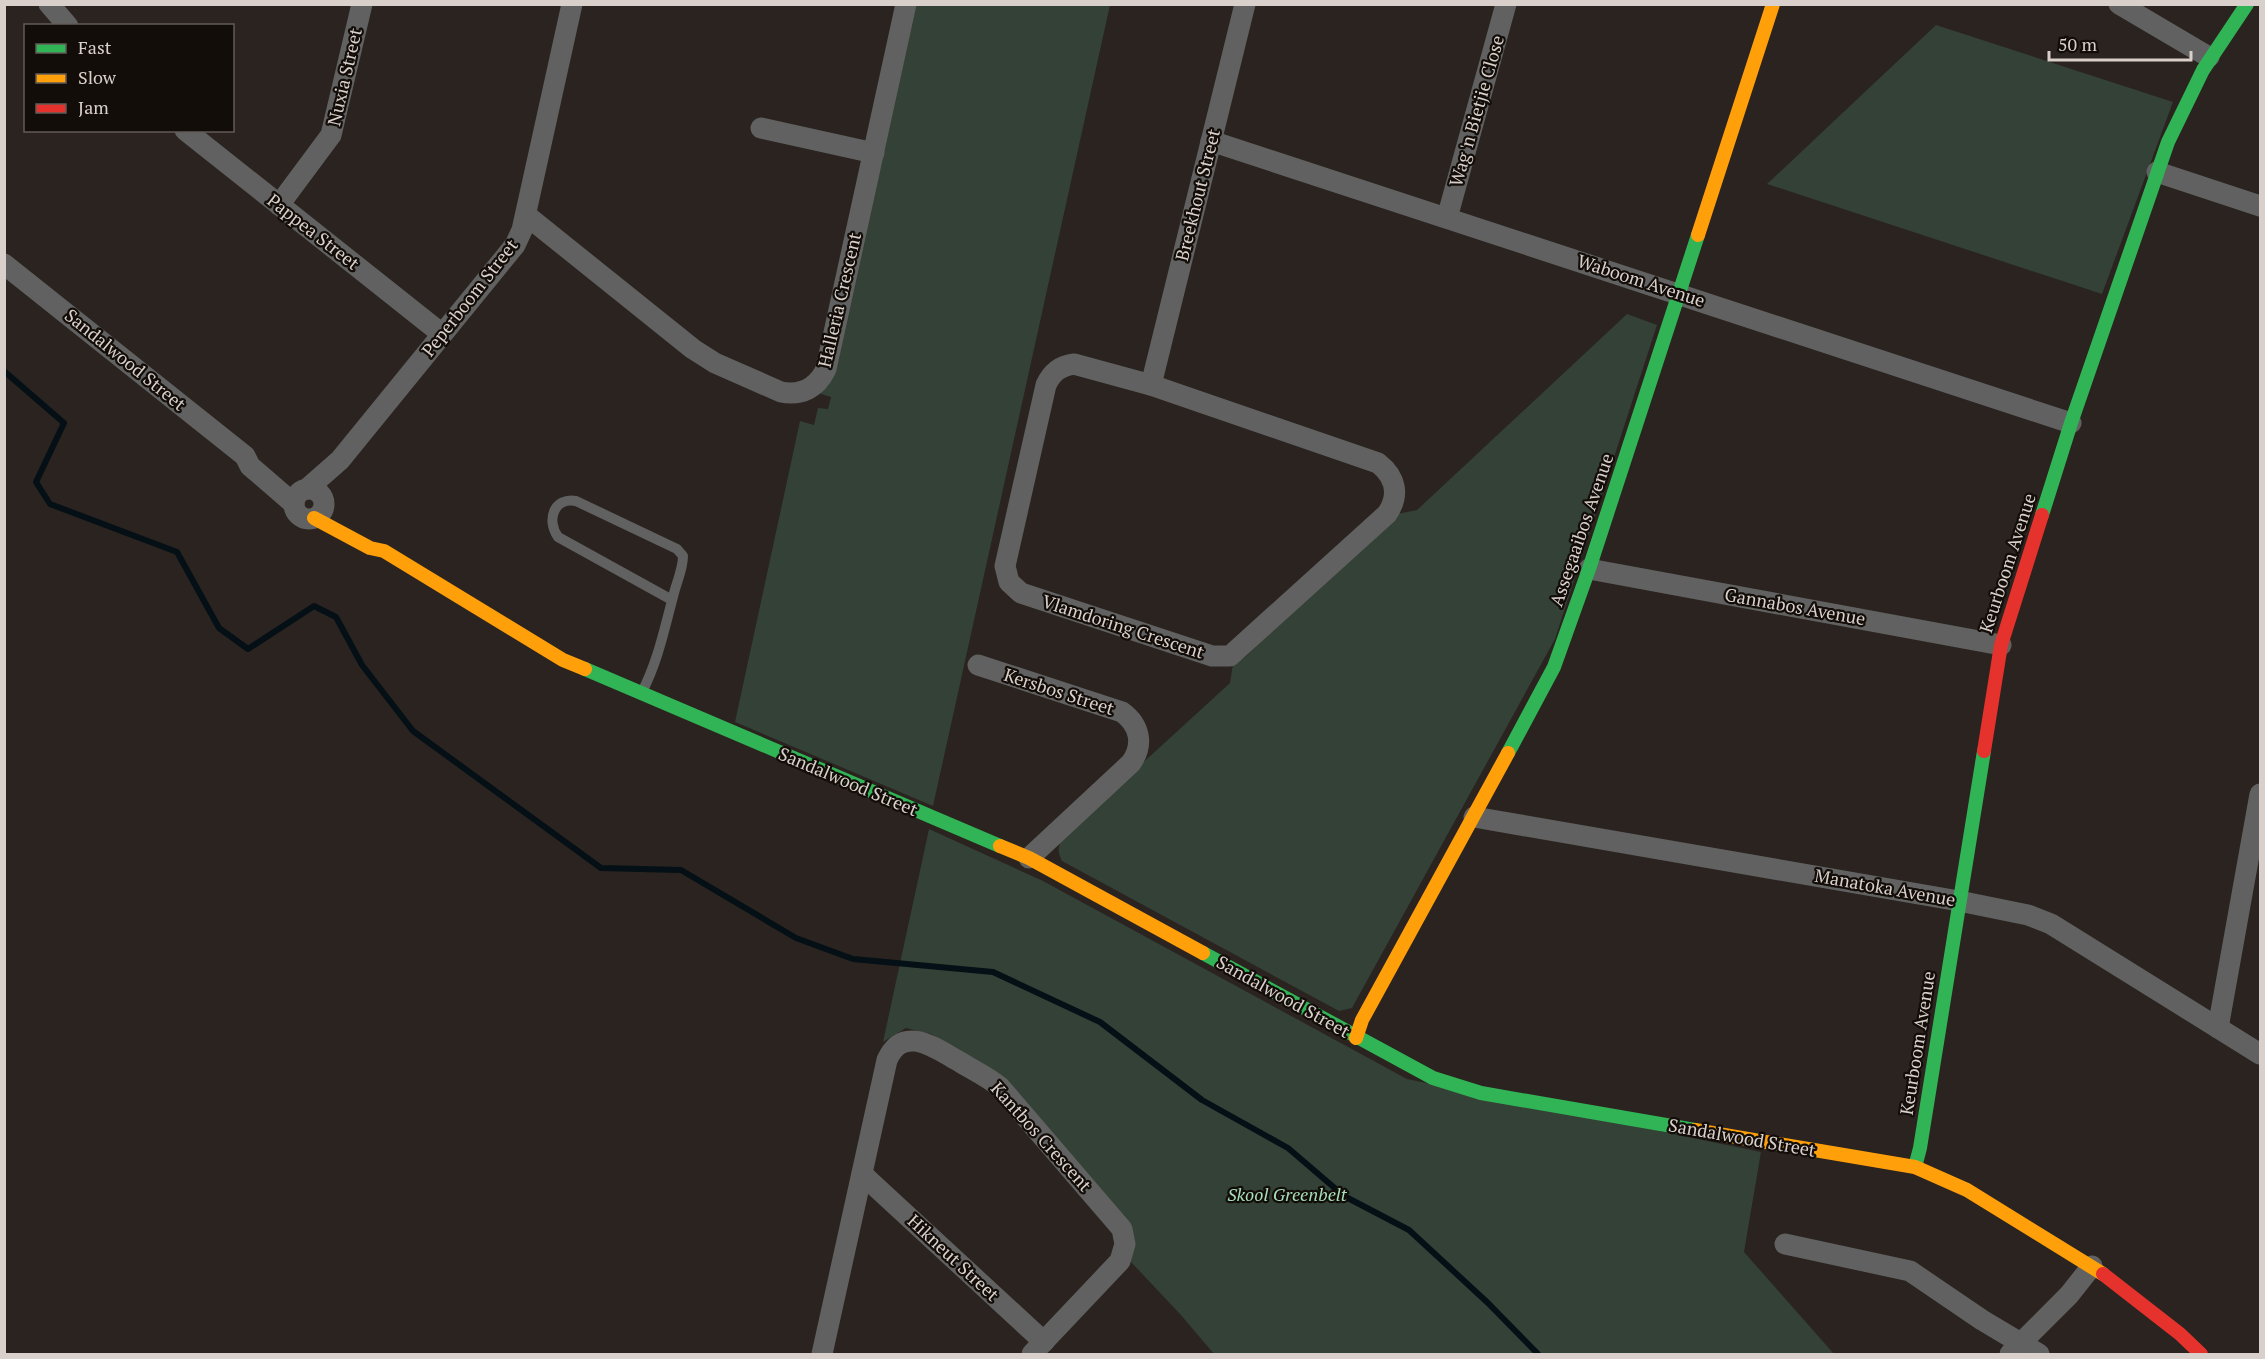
<svg xmlns="http://www.w3.org/2000/svg" width="2265" height="1359" font-family="'PT Serif',serif">
<rect width="100%" height="100%" fill="#2a231f"/>
<!-- green -->
<g fill="#334136">
<polygon points="916,5 1110,5 933,806 735,722 800,421 814,425 818,408 828,409 831,397 821,394 821,392"/>
<polygon points="1936,25 2173,102 2102,294 1767,184"/>
<path d="M1627,314l30,11 -102,314 -203,369 -13,3 -277,-150c-6,-11 -3,-17 3,-27l165,-151 3,-19 12,-7 152,-143 20,-4z"/>
<polygon points="929,829 1043,881 1407,1079 1761,1152 1744,1252 1834,1354 1214,1354 1180,1314 1130,1261 1134,1244 989,1069 931,1034 906,1028 883,1042"/>
</g>
<g fill="none" stroke-linecap="round" stroke-linejoin="round">
<!-- stream -->
<polyline stroke="#041015" stroke-width="6" points="4,371 64,423 36,482 50,504 177,552 219,628 248,649 314,606 336,617 362,665 413,731 601,868 681,870 796,938 853,959 993,972 1100,1022 1202,1100 1288,1148 1344,1196 1409,1230 1488,1303 1538,1354"/>
<!-- lane -->
<path stroke="#606160" stroke-width="10" d="M642,692c16,-31 22,-62 31,-95 3,-14 10,-27 10,-41l-6,-7 -101,-48c-22,-4 -30,19 -18,36l114,63"/>
<!-- street -->
<g stroke="#606160" stroke-width="21">
<polyline points="49,4 68,26"/>
<polyline points="2119,4 2209,57"/>
<polyline points="761,128 874,153"/>
<polyline points="185,130 442,334"/>
<polyline points="1211,141 2071,423"/>
<polyline points="2157,172 2260,206"/>
<polyline points="279,205 331,135 362,4"/>
<path d="M526,215l167,134 22,14 66,29c21,4 36,-4 45,-23l80,-365"/>
<polyline points="1447,218 1506,4"/>
<polyline points="4,264 245,456 250,466 294,504"/>
<path d="M1074,364l77,21 227,78c18,14 22,32 9,51l-157,142h-18l-191,-63 -12,-11 -4,-16 41,-181c6,-13 14,-19 28,-21z"/>
<polyline points="1151,385 1245,4"/>
<polyline points="307,489 340,460 515,245 522,230 572,4"/>
<circle cx="309" cy="504" r="15"/>
<polyline points="1589,569 2001,645"/>
<path d="M978,665l144,47c18,13 22,33 9,51l-102,95"/>
<polyline points="1474,817 1959,901 2028,915 2051,924 2260,1054"/>
<polyline points="2218,1028 2260,794"/>
<polyline points="862,1174 1044,1342"/>
<polyline points="1785,1244 1910,1271 1982,1320 2039,1354"/>
<path d="M822,1354l65,-294c17,-37 49,-11 73,2 13,8 28,15 40,25l122,142 3,15 -5,17 -88,93"/>
<polyline points="2010,1354 2069,1295 2092,1266"/>
</g>
<!-- fast -->
<g stroke="#30b455" stroke-width="14">
<polyline points="2042,515 2071,423 2168,142 2203,70 2247,4"/>
<polyline points="585,669 1000,846"/>
<polyline points="1508,753 1554,667 1589,569 1698,235"/>
<polyline points="1203,953 1433,1078 1481,1093 1695,1130"/>
<polyline points="1915,1167 1920,1148 1984,751"/>
</g>
<!-- slow -->
<g stroke="#ff9f0a" stroke-width="14">
<polyline points="1698,235 1773,4"/>
<polyline points="314,518 370,548 384,551 563,660 585,669"/>
<polyline points="1000,846 1029,858 1203,953"/>
<polyline points="1356,1038 1362,1020 1508,753"/>
<polyline points="1695,1130 1915,1167 1967,1190 2103,1274"/>
</g>
<!-- jam -->
<g stroke="#e5322d" stroke-width="14">
<polyline points="1984,751 2001,645 2042,515"/>
<polyline points="2103,1274 2180,1334 2201,1354"/>
</g>
</g>
<g text-anchor="middle" stroke-width="4.5" stroke-linejoin="round" paint-order="stroke">
<!-- street labels -->
<g font-size="18" fill="#d9d0cb" stroke="#130d09">
<text transform="translate(345 77) rotate(-77)" y="6">Nuxia Street</text>
<text transform="translate(1477 111) rotate(-74)" y="6">Wag 'n Bietjie Close</text>
<text transform="translate(1198 195) rotate(-76)" y="6">Breekhout Street</text>
<text transform="translate(313 232) rotate(38)" y="6">Pappea Street</text>
<text transform="translate(1641 281) rotate(18)" y="6">Waboom Avenue</text>
<text transform="translate(470 298) rotate(-52)" y="6">Peperboom Street</text>
<text transform="translate(840 300) rotate(-77)" y="6">Halleria Crescent</text>
<text transform="translate(125 360) rotate(39)" y="6">Sandalwood Street</text>
<text transform="translate(1582 530) rotate(-71)" y="6">Assegaaibos Avenue</text>
<text transform="translate(2008 563) rotate(-72)" y="6">Keurboom Avenue</text>
<text transform="translate(1795 607) rotate(10)" y="6">Gannabos Avenue</text>
<text transform="translate(1123 627) rotate(18)" y="6">Vlamdoring Crescent</text>
<text transform="translate(1059 692) rotate(18)" y="6">Kersbos Street</text>
<text transform="translate(848 782) rotate(23)" y="6">Sandalwood Street</text>
<text transform="translate(1885 888) rotate(10)" y="6">Manatoka Avenue</text>
<text transform="translate(1283 997) rotate(29)" y="6">Sandalwood Street</text>
<text transform="translate(1918 1043) rotate(-81)" y="6">Keurboom Avenue</text>
<text transform="translate(1041 1137) rotate(48)" y="6">Kantbos Crescent</text>
<text transform="translate(1742 1138) rotate(10)" y="6">Sandalwood Street</text>
<text transform="translate(953 1258) rotate(43)" y="6">Hikneut Street</text>
</g>
<!-- park labels -->
<g font-size="18" font-style="italic" fill="#a6dfba" stroke="#130d09">
<text x="1287" y="1201">Skool Greenbelt</text>
</g>
</g>
<!-- border -->
<rect width="2265" height="1359" fill="none" stroke="#d9d0cb" stroke-width="12"/>
<!-- legend -->
<rect x="24" y="24" width="210" height="108" fill="#130d09" stroke="#625b57" stroke-width="1.5"/>
<rect x="36" y="44" width="30" height="9" fill="#30b455" stroke="#625b57" stroke-width="1.5"/>
<text x="78" y="54" font-size="18" fill="#d9d0cb">Fast</text>
<rect x="36" y="74" width="30" height="9" fill="#ff9f0a" stroke="#625b57" stroke-width="1.5"/>
<text x="78" y="84" font-size="18" fill="#d9d0cb">Slow</text>
<rect x="36" y="104" width="30" height="9" fill="#e5322d" stroke="#625b57" stroke-width="1.5"/>
<text x="78" y="114" font-size="18" fill="#d9d0cb">Jam</text>
<!-- scale -->
<path d="M2049 51v9h142v-9" fill="none" stroke="#d9d0cb" stroke-width="3"/>
<text x="2058" y="51" font-size="18" fill="#d9d0cb" stroke="#130d09" stroke-width="4.5" paint-order="stroke">50 m</text>
</svg>
